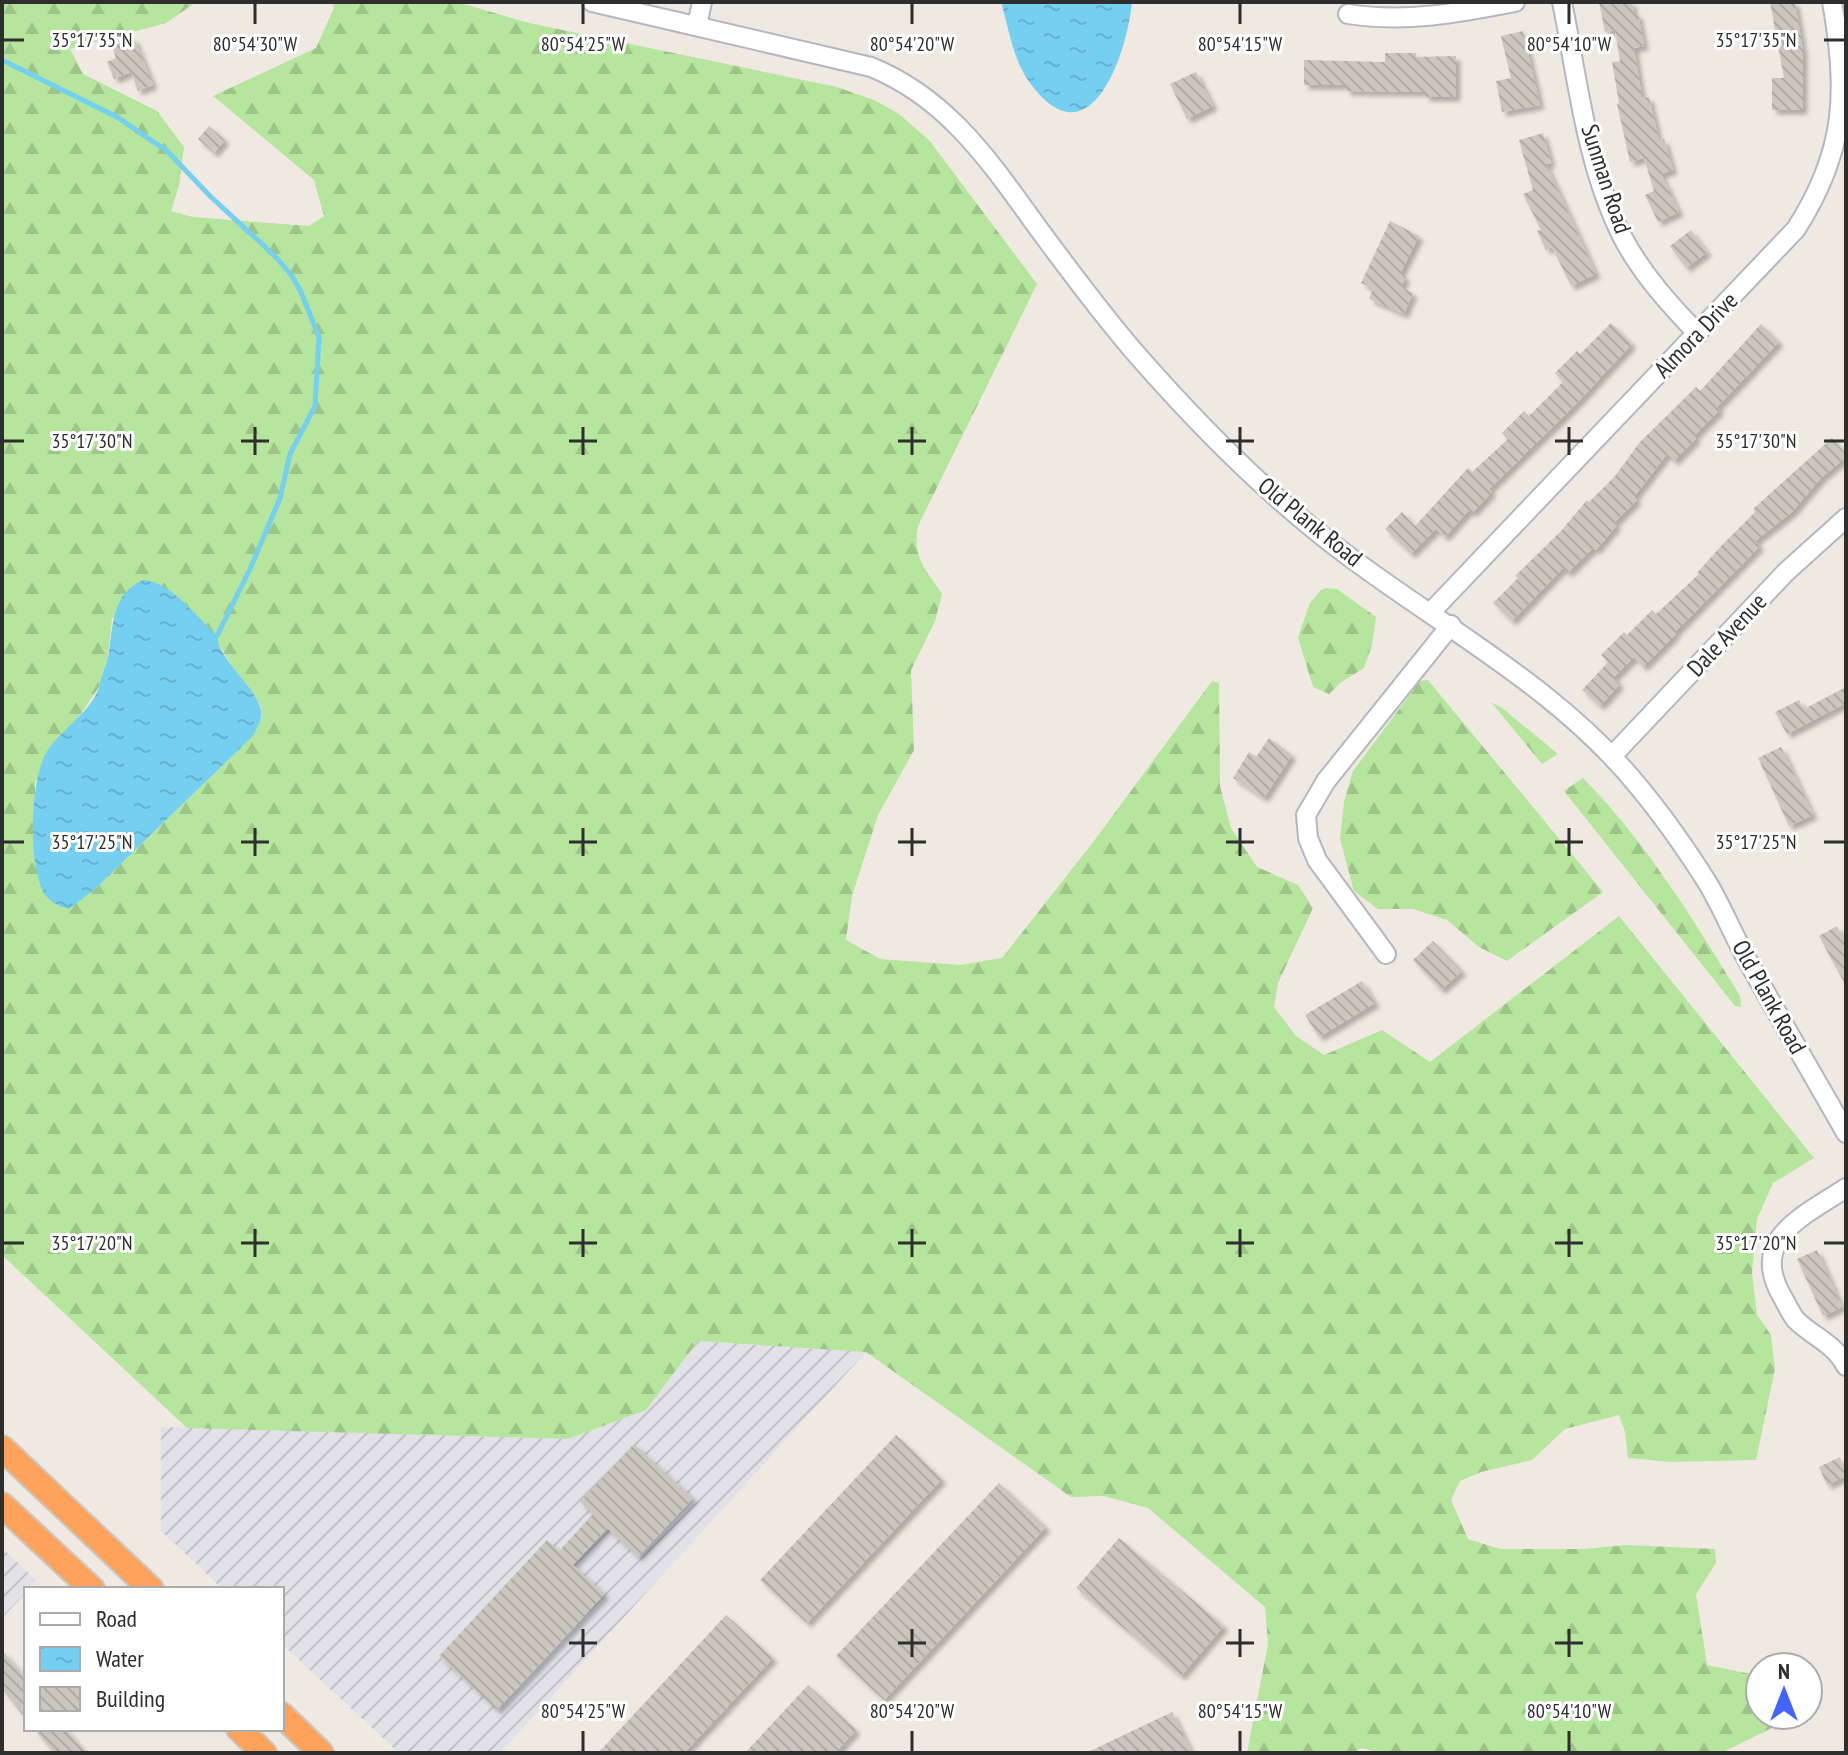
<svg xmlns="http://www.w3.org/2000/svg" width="1848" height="1755" viewBox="0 0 1848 1755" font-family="'PT Sans Narrow',sans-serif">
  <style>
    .industrial { fill: url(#industrial-furrows) }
    .forest { fill: url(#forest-firs); fill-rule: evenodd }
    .water { fill: url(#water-ripples) }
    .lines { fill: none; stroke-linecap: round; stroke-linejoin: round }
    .stream { stroke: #75cff0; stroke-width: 5 }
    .building { fill: url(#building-back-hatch); filter: url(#shadow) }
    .minor-casing { stroke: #b4b7c1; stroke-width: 22 }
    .highway-casing { stroke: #c9c9c9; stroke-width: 28 }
    .minor { stroke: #fff; stroke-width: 18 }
    .highway { stroke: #ffa35c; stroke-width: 24 }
    .ticks { fill: none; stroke: #2e2e2e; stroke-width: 3 }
    .labels { text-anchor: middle; stroke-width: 6; stroke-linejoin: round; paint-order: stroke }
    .street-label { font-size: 24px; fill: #2e2e2e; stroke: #fff }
    .ticks-label { font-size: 20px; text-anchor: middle; fill: #2e2e2e; stroke: #fff; stroke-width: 6; stroke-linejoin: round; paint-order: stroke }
  </style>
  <defs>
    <pattern id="industrial-furrows" width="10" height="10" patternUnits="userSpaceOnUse" patternTransform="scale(2)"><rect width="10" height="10" fill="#e3e1e8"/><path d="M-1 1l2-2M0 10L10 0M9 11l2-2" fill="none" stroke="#c3c1c7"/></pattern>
    <pattern id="forest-firs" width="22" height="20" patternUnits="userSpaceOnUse" patternTransform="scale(2)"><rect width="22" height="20" fill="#b6e59e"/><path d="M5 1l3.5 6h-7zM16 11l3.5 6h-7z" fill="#9dc588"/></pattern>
    <pattern id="water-ripples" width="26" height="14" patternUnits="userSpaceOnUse" patternTransform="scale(2)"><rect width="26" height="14" fill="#75cff0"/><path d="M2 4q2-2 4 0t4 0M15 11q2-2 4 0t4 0" fill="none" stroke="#66b2ce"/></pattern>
    <pattern id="building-back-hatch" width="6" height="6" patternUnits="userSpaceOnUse" patternTransform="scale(2)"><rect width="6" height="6" fill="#cbc7bf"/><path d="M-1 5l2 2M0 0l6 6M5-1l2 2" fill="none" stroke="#afaba4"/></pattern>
    <filter id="shadow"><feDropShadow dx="4.5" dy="4.5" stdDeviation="2" flood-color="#0004"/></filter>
  </defs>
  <rect width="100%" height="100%" fill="#efe9e1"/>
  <g class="industrial">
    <polygon points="698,1341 866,1352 500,1753 399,1753 282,1644 282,1589 223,1589 161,1531 161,1427 568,1439 646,1410"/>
    <polygon points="2,1548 37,1581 29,1589 26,1589 26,1593 2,1618"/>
  </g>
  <g class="forest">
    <path d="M2 2H196L166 23 70 49 83 74 157 111 184 147 179 186 171 211 193 217 309 226 324 216 314 180 213 96 316 48 334 8 332 2H457L529 23 837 87 876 101 899 114 929 140 1037 284 918 526C912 558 925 568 942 594L935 621 911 670 914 750 878 815 852 896 846 940 880 959 960 965 1002 958 1094 841 1212 681 1219 683 1220 786 1231 828 1257 867 1298 885 1313 908 1278 983 1274 1007 1296 1036 1324 1055 1382 1030 1430 1062 1619 916 1814 1158 1773 1183 1757 1219 1752 1273 1757 1315 1771 1335 1775 1369 1756 1460 1670 1462 1628 1458 1625 1432 1619 1415 1565 1429 1532 1460 1481 1472 1460 1481 1451 1500 1468 1539 1500 1549H1585L1625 1545 1715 1549 1716 1563 1696 1594 1707 1665 1760 1676V1715L1796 1716 1721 1753H1380L1362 1748 1352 1753H1247L1268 1644 1265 1607 1148 1508 1104 1496 1071 1497 866 1352 698 1341 646 1410 568 1439 187 1428 2 1255ZM112 618 216 640 240 679 260 704 262 717 254 735 95 889 38 877 35 858V782L99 687 108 656Z"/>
    <polygon points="1326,588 1337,589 1376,617 1372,645 1364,668 1340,683 1329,694 1313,687 1298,637 1310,603 1321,590"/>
    <polygon points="1428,680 1603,892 1507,961 1479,947 1447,920 1413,909 1378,909 1354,891 1340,839 1344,802 1353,771 1420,681"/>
    <polygon points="1491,702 1502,708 1558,754 1542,764"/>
    <path d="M1583 778C1646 842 1693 919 1740 996L1741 1007 1735 1006 1564 791Z"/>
  </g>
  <g class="water">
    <path d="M1001 2H1132C1127 54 1090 165 1030 83 1013 60 1009 29 1001 2Z"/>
    <path d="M143 580C169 580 198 618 217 636 219 663 266 694 261 718 260 723 256 730 254 735L95 889 69 909C59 906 50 903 44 893 28 865 30 784 45 755 57 732 92 712 99 687 101 676 107 664 109 652 113 623 113 593 143 580Z"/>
  </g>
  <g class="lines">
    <polyline class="stream" points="2,60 117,117 167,151 211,197 275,256 292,276 301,292 319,337 315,406 290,454 280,498 251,567 217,636 213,639"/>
  </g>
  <g class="building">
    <polygon points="1599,2 1632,2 1634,14 1638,14 1644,46 1634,48 1642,98 1649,97 1659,141 1664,139 1673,170 1661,174 1679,212 1658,222 1645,195 1654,191 1644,158 1630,162 1617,104 1619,103 1612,62 1620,61 1615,30 1605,32"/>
    <polygon points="1770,2 1795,2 1803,51 1803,110 1772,110 1772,78 1784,78"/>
    <polygon points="1523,31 1540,105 1502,112 1496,81 1511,78 1501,36"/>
    <polygon points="134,38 153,85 138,91 131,72 114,79 107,62 116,58 112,46"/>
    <polygon points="1385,53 1416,53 1416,57 1456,56 1456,97 1425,97 1425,92 1346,91 1346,85 1304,85 1304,60 1385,62"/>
    <polygon points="1196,72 1213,106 1187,119 1170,84"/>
    <polygon points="209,126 225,140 214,153 198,139"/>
    <polygon points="1543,133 1551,163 1546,164 1596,274 1571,286 1552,247 1546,250 1537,231 1541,230 1523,194 1533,190 1519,140"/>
    <polygon points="1390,221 1419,236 1400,274 1406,277 1401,287 1413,293 1404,314 1369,299 1373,288 1361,283"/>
    <polygon points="1691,230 1707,252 1686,268 1670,246"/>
    <polygon points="1611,323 1632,344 1574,406 1489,489 1492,492 1472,513 1469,510 1445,537 1436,529 1411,554 1385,529 1402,512 1415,526 1468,468 1472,472 1508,439 1502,433 1524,411 1529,416 1563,382 1555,373 1577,351 1580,354"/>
    <polygon points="1761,324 1779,342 1717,407 1720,410 1694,436 1696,439 1674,461 1667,454 1634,497 1637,500 1614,523 1617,525 1596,550 1593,548 1568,573 1563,568 1512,621 1493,603 1518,578 1515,576 1561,531 1587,500 1589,502 1615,476 1640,442 1696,387 1700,391"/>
    <polygon points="1832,438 1846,454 1846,457 1821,478 1792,512 1755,541 1760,546 1674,633 1676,634 1643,667 1634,657 1613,678 1620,684 1600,706 1582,690 1608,662 1601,655 1624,632 1627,635 1652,610 1656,614 1699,574 1697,573 1721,546 1755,512 1753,509"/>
    <polygon points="1846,687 1846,703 1787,734 1775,712 1799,700 1804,709"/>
    <polygon points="1269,738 1292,755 1264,798 1233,778 1249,752 1256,757"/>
    <polygon points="1781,747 1813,815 1789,826 1758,758"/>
    <polygon points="1837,926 1846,944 1846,986 1819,936"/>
    <polygon points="1433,941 1462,971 1441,990 1413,960"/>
    <polygon points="1362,981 1375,1003 1319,1037 1305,1015"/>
    <polygon points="1817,1250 1842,1307 1823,1316 1797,1259"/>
    <polygon points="896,1435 942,1479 807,1623 760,1580"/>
    <polygon points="634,1444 693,1498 638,1557 607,1528 573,1565 605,1594 497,1710 439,1656 547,1540 559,1551 593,1514 580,1502"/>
    <polygon points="1840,1457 1846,1476 1827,1485 1819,1467"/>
    <polygon points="999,1483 1046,1527 884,1700 836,1656"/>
    <polygon points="1119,1538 1224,1626 1181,1676 1076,1588"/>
    <polygon points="726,1615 773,1658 684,1753 598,1753"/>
    <polygon points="2,1650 26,1679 26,1719 2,1689"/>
    <polygon points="808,1685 856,1730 835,1753 745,1753"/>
    <polygon points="1172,1712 1192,1753 1086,1753"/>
    <polygon points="34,1729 66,1729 86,1753 54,1753"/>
  </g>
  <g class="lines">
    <g class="minor-casing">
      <g id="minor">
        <path d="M592 2 871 67C948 98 991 163 1038 228 1070 271 1102 315 1138 356 1202 429 1272 500 1351 558 1449 631 1560 690 1638 786 1663 816 1686 849 1707 882 1721 905 1731 930 1744 954 1777 1014 1812 1073 1846 1133"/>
        <path d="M1562 2C1578 80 1586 166 1623 238 1642 274 1670 305 1698 334"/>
        <path d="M1348 14C1405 23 1459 13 1515 2"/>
        <polyline points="697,26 702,2"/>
        <path d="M1431 612 1796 229C1846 151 1848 91 1832 2"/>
        <polyline points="1612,756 1786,572 1846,518"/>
        <polyline points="1386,954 1317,860 1308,838 1306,815 1326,781 1451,625"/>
        <path d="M1846 1188C1802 1217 1748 1239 1783 1298 1787 1305 1791 1314 1796 1320 1812 1336 1835 1344 1846 1366"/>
      </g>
    </g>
    <g class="highway-casing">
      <g id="highway">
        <polyline points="2,1448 151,1589"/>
        <polyline points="2,1505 92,1589"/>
        <polyline points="282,1715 321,1753"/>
        <polyline points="239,1729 264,1753"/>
      </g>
    </g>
    <use href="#minor" class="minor"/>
    <use href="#highway" class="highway"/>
  </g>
  <path class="ticks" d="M255 4V24M583 4V24M912 4V24M1240 4V24M1569 4V24M4 40H24M1824 40H1844M255 427V455M583 427V455M912 427V455M1240 427V455M1569 427V455M4 441H24M241 441H269M569 441H597M898 441H926M1226 441H1254M1555 441H1583M1824 441H1844M255 828V856M583 828V856M912 828V856M1240 828V856M1569 828V856M4 842H24M241 842H269M569 842H597M898 842H926M1226 842H1254M1555 842H1583M1824 842H1844M255 1229V1257M583 1229V1257M912 1229V1257M1240 1229V1257M1569 1229V1257M4 1243H24M241 1243H269M569 1243H597M898 1243H926M1226 1243H1254M1555 1243H1583M1824 1243H1844M583 1629V1657M912 1629V1657M1240 1629V1657M1569 1629V1657M569 1643H597M898 1643H926M1226 1643H1254M1555 1643H1583M583 1731V1751M912 1731V1751M1240 1731V1751M1569 1731V1751"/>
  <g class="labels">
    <g class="street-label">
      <text transform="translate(1606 179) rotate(72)" y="8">Sunman Road</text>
      <text transform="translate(1696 335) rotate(-46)" y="8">Almora Drive</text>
      <text transform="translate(1310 522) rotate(39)" y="8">Old Plank Road</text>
      <text transform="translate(1727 635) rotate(-47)" y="8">Dale Avenue</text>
      <text transform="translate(1769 997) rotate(61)" y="8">Old Plank Road</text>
    </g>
  </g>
  <g class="ticks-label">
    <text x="92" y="47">35°17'35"N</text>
    <text x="1756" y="47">35°17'35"N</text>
    <text x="255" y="51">80°54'30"W</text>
    <text x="583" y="51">80°54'25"W</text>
    <text x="912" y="51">80°54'20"W</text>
    <text x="1240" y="51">80°54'15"W</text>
    <text x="1569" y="51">80°54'10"W</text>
    <text x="92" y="448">35°17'30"N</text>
    <text x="1756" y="448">35°17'30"N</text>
    <text x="92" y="849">35°17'25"N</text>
    <text x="1756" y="849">35°17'25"N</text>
    <text x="92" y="1250">35°17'20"N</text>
    <text x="1756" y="1250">35°17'20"N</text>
    <text x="583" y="1718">80°54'25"W</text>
    <text x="912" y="1718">80°54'20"W</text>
    <text x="1240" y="1718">80°54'15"W</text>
    <text x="1569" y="1718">80°54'10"W</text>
  </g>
  <rect width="1848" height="1755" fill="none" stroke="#2e2e2e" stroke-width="8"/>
  <rect x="24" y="1587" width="260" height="144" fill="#ffffff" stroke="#ababab" stroke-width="2"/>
  <rect x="40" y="1613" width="40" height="12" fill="#ffffff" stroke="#ababab" stroke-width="2"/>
  <text x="96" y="1627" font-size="24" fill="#2e2e2e">Road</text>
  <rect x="40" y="1647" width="40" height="24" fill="url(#water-ripples)" stroke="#ababab" stroke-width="2"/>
  <text x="96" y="1667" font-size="24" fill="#2e2e2e">Water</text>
  <rect x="40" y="1687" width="40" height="24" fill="url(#building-back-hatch)" stroke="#ababab" stroke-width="2"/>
  <text x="96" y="1707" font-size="24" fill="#2e2e2e">Building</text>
  <g transform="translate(1784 1691)"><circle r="38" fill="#ffffff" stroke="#ababab" stroke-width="2"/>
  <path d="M0-6L14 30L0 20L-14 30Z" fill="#4264fb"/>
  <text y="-12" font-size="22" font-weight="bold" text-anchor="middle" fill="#2e2e2e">N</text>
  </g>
</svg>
